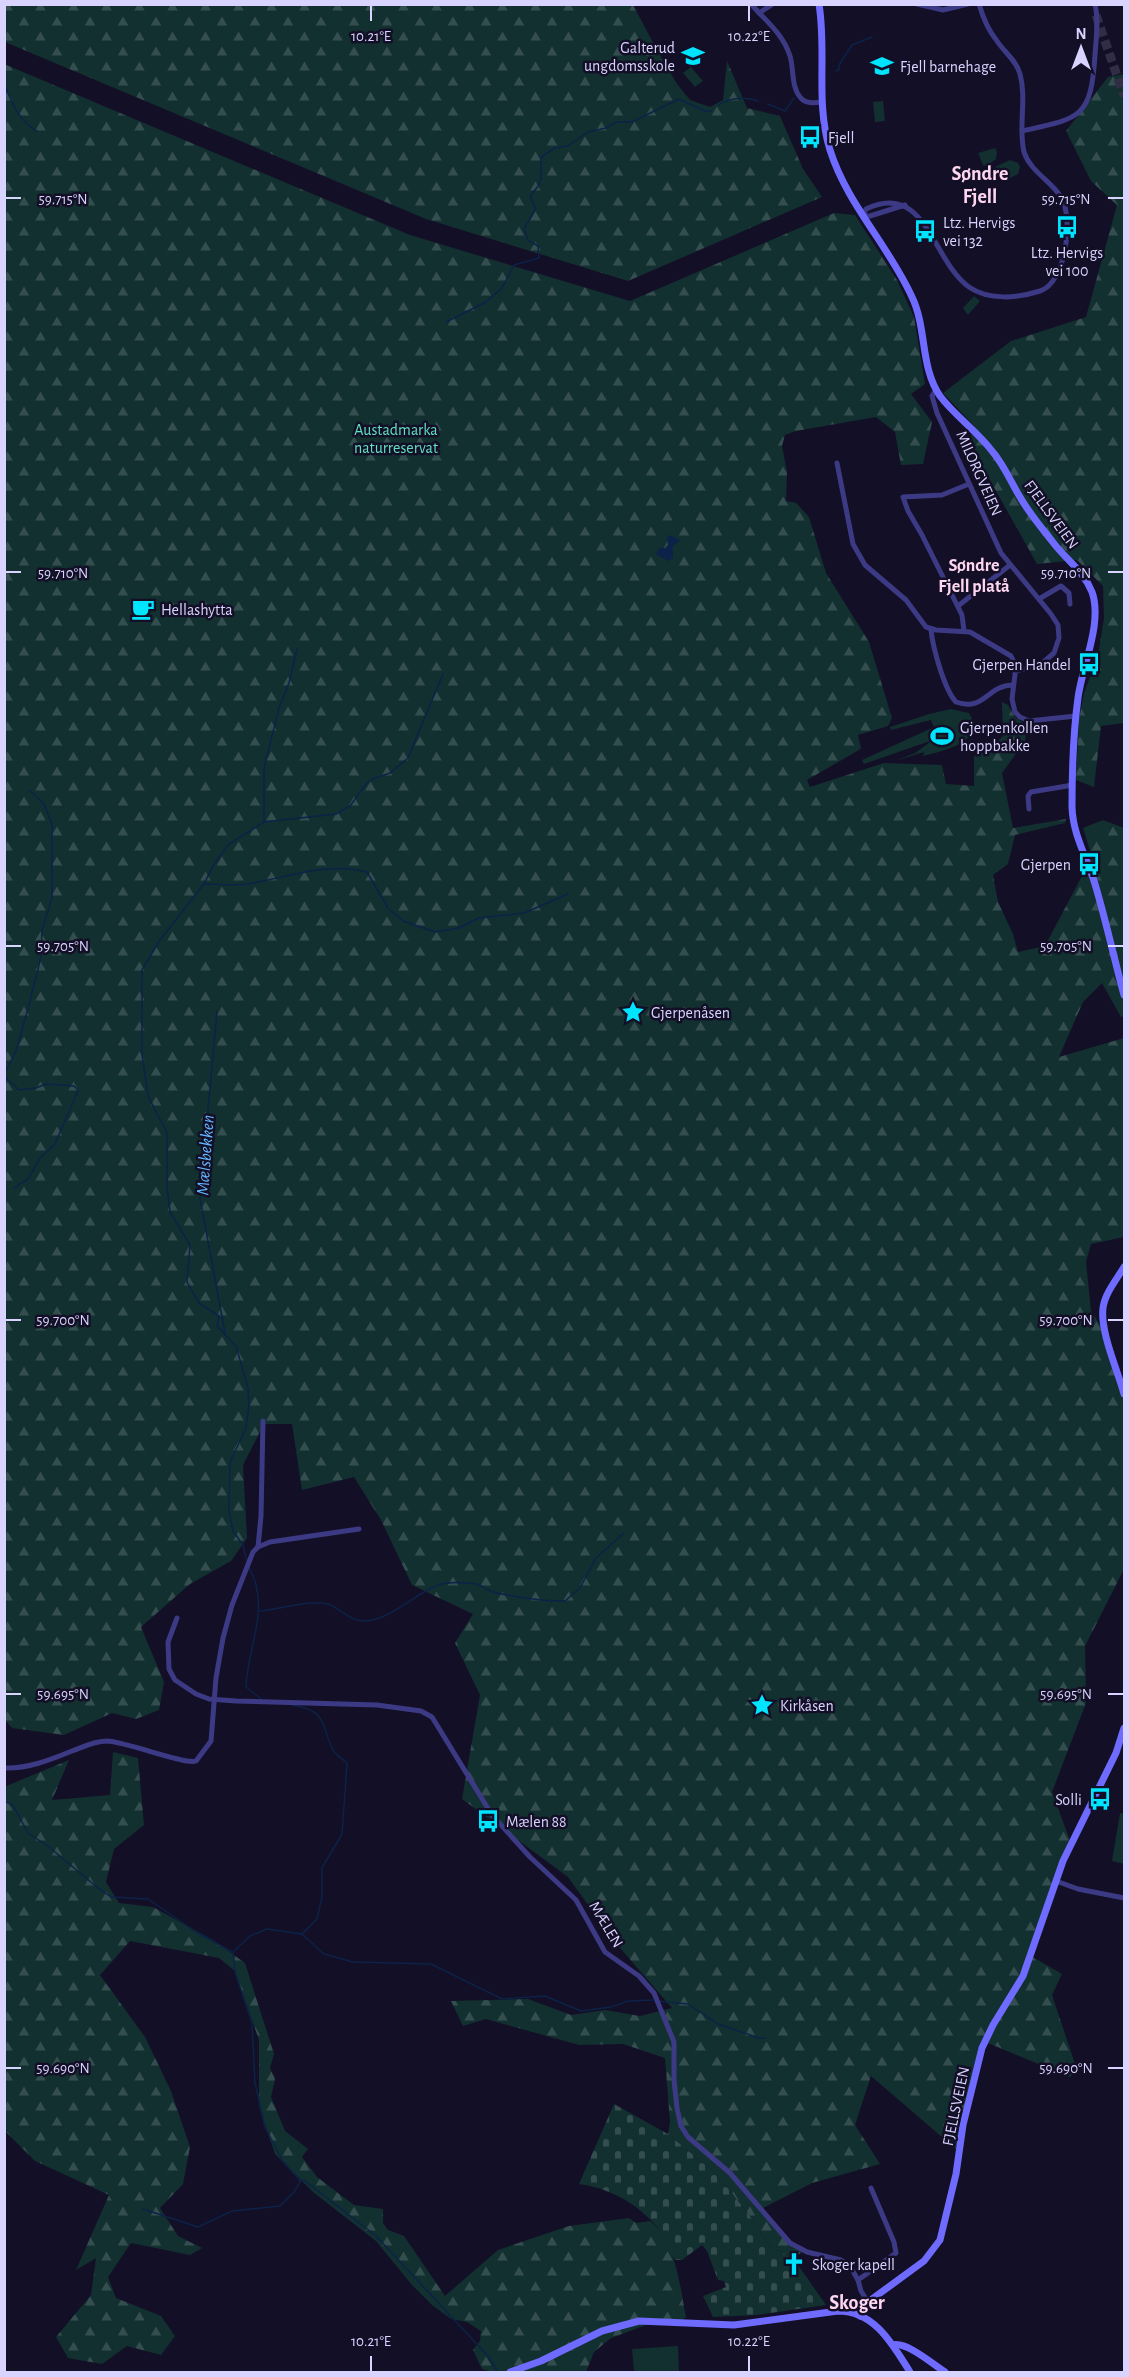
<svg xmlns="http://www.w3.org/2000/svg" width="1129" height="2377" viewBox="0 0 1129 2377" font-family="'Alegreya Sans',sans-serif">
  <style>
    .green { fill: #12302f }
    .forest { fill: url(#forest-firs) }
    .cemetery { fill: url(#cemetery-stones) }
    .water { fill: #0c2248 }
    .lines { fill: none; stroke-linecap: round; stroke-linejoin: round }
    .stream { stroke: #0c2248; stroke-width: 1.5 }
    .highway-tunnel { stroke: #312d47; stroke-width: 9; stroke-dasharray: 9 4.5; stroke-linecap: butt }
    .street { stroke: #3d3a85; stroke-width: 5 }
    .secondary { stroke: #6f6bff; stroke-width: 7 }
    .ticks { fill: none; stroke: #d9d4ff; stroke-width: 2 }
    .labels { text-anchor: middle; stroke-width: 5; stroke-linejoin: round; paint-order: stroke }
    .poi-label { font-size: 16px; fill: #d9d4ff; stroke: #130f26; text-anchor: start }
    .park-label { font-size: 16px; fill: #5fe0c0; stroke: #130f26 }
    .street-label { font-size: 16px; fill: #d9d4ff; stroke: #130f26 }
    .neighbourhood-label { font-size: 18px; font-weight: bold; fill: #ffd6f0; stroke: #130f26 }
    .water-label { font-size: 18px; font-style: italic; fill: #62b6ff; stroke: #130f26 }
    .quarter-label { font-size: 20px; font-weight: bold; fill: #ffd6f0; stroke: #130f26 }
    .ticks-label { font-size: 15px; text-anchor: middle; fill: #d9d4ff; stroke: #130f26; stroke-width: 5; stroke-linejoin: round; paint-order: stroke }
  </style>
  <defs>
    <pattern id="forest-firs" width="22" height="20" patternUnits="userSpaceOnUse" patternTransform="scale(1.5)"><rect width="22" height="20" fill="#12302f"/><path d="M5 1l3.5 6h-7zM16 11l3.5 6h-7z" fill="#344d4e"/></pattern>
    <pattern id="cemetery-stones" width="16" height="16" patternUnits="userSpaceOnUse" patternTransform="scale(1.5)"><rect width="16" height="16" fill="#12302f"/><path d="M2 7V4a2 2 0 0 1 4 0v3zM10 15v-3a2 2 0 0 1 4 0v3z" fill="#344d4e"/></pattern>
  </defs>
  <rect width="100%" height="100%" fill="#130f26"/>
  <g class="green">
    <polygon points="691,67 703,81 695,87 683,73"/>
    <polygon points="883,101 885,121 875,122 873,102"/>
    <polygon points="995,148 997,152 996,159 987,166 983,165 978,153"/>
    <polygon points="1010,160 1018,163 1020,167 1018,174 1004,181 996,179 993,172 995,167"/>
    <polygon points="974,296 980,301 968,315 963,308"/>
    <path d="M951 709 969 713C987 742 943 751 923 756L924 752 895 761 915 753 933 740 864 764 862 760 934 727 931 720 891 730 890 727 929 714Z"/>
    <polygon points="1120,1813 1124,1814 1124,1864 1112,1861"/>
    <polygon points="678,2346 679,2372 634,2372 632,2349"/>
  </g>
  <g class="forest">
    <polygon points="4,5 633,5 657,50 677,84 690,100 710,107 723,100 727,61 747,108 780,116 803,169 822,197 628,281 426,219 5,42"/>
    <polygon points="4,64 410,235 630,301 834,213 855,215 897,280 914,317 925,384 911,394 932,422 923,464 901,465 895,432 876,417 796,431 785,435 782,446 787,472 786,501 796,503 809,517 826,573 869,642 892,718 888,726 858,735 861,748 859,750 807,780 810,787 884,763 942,765 946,784 974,786 974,756 994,745 1003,736 1002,702 1008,705 1015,717 1027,725 1025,741 1002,773 1013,828 1066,819 1065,823 1015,835 1008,864 993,875 998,902 1013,934 1018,952 1045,946 1092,857 1083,828 1103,820 1124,828 1124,1016 1121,1017 1102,983 1083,1002 1059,1057 1124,1038 1124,1237 1091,1244 1086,1262 1091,1311 1106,1334 1124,1387 1124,1569 1085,1646 1086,1703 1052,1792 1072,1846 1031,1956 1062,1974 1052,1995 1077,2070 1070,2077 983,2041 957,2150 871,2076 855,2125 880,2164 812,2183 761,2209 785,2239 804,2251 793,2258 770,2247 748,2213 715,2173 668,2134 670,2122 665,2058 623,2044 579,2045 486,2019 463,2026 451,2001 528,1999 571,2015 605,2010 640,2016 672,2008 614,1941 568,1877 462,1799 480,1695 455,1643 473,1614 412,1585 381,1520 354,1477 302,1490 292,1424 264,1424 243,1465 247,1538 231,1561 190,1584 141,1627 164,1682 159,1710 136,1719 112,1713 64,1735 12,1728 5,1720"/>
    <polygon points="1124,74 1124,723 1101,726 1094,787 1076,780 1079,719 1084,693 1098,656 1104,618 1103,586 1077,560 1037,564 968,441 975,427 943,393 1011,341 1086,317 1117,205 1091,181 1066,131 1108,77"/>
    <path d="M113 1752 138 1758 144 1825 114 1849 106 1882 119 1903 153 1907 213 1940 245 1963 274 2054 270 2068 275 2079 271 2097 285 2131 308 2149 302 2157 317 2177 354 2205 383 2209V2223L388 2230 404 2236 445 2296 498 2250 569 2226 629 2218 636 2223 650 2221C676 2241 680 2287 686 2317L675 2325H646L611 2338 594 2352 586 2372H492L482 2369 473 2350 480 2341 481 2331 467 2322 451 2319 432 2305 412 2285 376 2241 313 2192 275 2154 259 2106V2040L235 1971 219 1958 130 1941 100 1975 145 2037 171 2091 190 2147 183 2184 160 2208 178 2236 202 2248 190 2255 131 2243 108 2277 116 2298 161 2316 175 2336 161 2355 127 2346 102 2364 68 2358 56 2337 91 2295 96 2258 76 2270 109 2195 35 2161 5 2131 4 1787 69 1760 52 1800 110 1795Z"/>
  </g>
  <path class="cemetery" d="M614 2104 668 2134 715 2173 748 2213 770 2247 793 2258 826 2305 757 2315 713 2317 703 2296 726 2287 724 2281 718 2280 707 2251 702 2245 682 2260H675C669 2250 664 2236 657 2227 637 2203 609 2188 579 2184Z"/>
  <polygon class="water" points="669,535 681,540 673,546 673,558 668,561 656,554 659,548 665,548 668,545 667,537"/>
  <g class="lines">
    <g class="stream">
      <polyline points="836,71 839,70 839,65 852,45 872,37"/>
      <path d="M4 83C11 101 19 122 37 131"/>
      <polyline points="768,104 785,111 794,98"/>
      <path d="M719 105C729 97 747 97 758 101"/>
      <path d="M446 322 486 302 502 288 514 265 539 258 538 246 528 240 524 229 536 208C524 191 536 195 540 182 542 175 541 164 541 157L555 148 568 146 588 132 606 128 616 122H632L679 99 705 111H711"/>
      <polyline points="264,821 264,768 279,708 289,683 297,649"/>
      <path d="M205 884C218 884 233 886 247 884 286 878 327 861 367 872L388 908 403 921 435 932 459 928 479 918 524 913 568 894"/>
      <polyline points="217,1011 200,1198 225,1333"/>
      <polyline points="4,1075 16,1051 29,1005 41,957 42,930 52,898 52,824 44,804 29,790"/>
      <polyline points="4,1076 19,1090 36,1088 46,1084 74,1086 78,1090 55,1144 40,1158 28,1179 14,1188"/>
      <polyline points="247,1562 243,1545 233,1531 229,1511 230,1462 246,1428 249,1405 248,1388 236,1346 217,1326 219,1316 199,1303 187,1282 190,1245 170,1212 167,1189 167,1133 148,1096 142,1054 142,970 160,940 204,884 214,864 229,844 264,822 336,814 350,806 366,784 373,779 390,773 408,758 443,674"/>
      <path d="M249 1567C251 1573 255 1579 256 1585 265 1618 247 1653 246 1687L261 1699"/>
      <path d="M259 1611C276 1610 313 1599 328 1604 340 1608 351 1622 365 1621 396 1619 422 1585 448 1583 456 1582 468 1583 476 1584 483 1586 489 1592 497 1593 520 1598 542 1601 565 1601L580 1588 596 1558 624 1533"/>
      <path d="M292 1705C328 1711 320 1723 333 1750 336 1755 342 1759 347 1763L342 1834 322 1868V1897L317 1919 302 1934"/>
      <polyline points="4,1801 13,1805 28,1833 49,1847 98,1888 111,1897 148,1899 196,1932 232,1952"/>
      <polyline points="658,2001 688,2004 718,2024 759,2038 766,2038"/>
      <polyline points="143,2209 198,2227 232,2211 280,2206 294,2192 300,2182"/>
      <polyline points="498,2372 487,2355 376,2236 304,2180 300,2181 282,2160 265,2127 255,2083 252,2023 235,1972 233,1952 250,1936 267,1929 302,1934 324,1954 353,1962 431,1964 502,1999 545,1996 581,2011 611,2007 628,2001 653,2000"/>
    </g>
    <polyline class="highway-tunnel" points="1096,15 1124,96"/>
    <g class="street">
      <path d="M751 4C766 21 783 34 790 56 794 69 791 86 800 97 805 104 814 103 822 102"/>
      <polyline points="917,4 943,10 968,4"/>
      <polyline points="759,13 773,4"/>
      <path d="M1022 131C1080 118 1091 119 1095 55 1096 39 1099 21 1095 4"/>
      <path d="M863 216 866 209C926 180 932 261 969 287 989 301 1018 298 1040 291 1066 283 1074 218 1061 197 1051 181 1030 171 1024 152 1018 127 1027 99 1020 74 1017 61 1004 52 997 41 988 30 983 18 979 4"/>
      <polyline points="863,216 870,216 905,205"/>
      <polyline points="936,390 932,396 937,413 1001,553 1051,614 1058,625 1059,638 1054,653 1040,665 1016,671"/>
      <polyline points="837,463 853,544 865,565 906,600 926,627 936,630 970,632 1011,656 1016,666 1012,699 1015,712 1020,717 1029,721 1076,716"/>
      <polyline points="1039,599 1061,586 1069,593 1070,604"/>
      <polyline points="958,606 1010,565"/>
      <path d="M931 630C933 648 944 689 956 702 985 712 987 685 1013 685"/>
      <polyline points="964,631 962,615 922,535 908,511 903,497 942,495 969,484"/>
      <polyline points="1029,809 1028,796 1031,792 1073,785"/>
      <polyline points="258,1547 261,1516 263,1421"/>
      <polyline points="177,1618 168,1642 169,1669 175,1680 196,1694 209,1699 236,1701 377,1705 421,1711 432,1717 492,1815 530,1857 576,1900 605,1952 639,1976 654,1993 674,2042 674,2080 677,2108 681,2126 688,2137 730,2173 790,2243 807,2252 841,2260 850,2266 858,2280 861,2291 868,2302"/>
      <path d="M4 1768C27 1769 50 1760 72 1751 83 1747 94 1741 107 1741 128 1742 185 1765 196 1761L211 1741 216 1678 223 1638 232 1605 253 1552 258 1547 270 1542 359 1529"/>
      <polyline points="1056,1881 1078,1889 1124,1898"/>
      <polyline points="858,2280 896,2253 894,2242 871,2188"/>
    </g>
    <g class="secondary">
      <path d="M819 4C827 53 815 102 830 150 847 204 889 246 912 297 927 328 920 367 940 396 955 416 977 431 992 451 1004 465 1011 482 1020 497 1029 513 1041 527 1052 541 1065 559 1084 571 1092 592 1103 623 1082 666 1078 698 1073 734 1072 771 1072 807 1073 836 1087 857 1095 884 1106 921 1114 958 1124 995"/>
      <path d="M1124 1267C1117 1279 1105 1293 1103 1308 1100 1332 1118 1371 1124 1394"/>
      <polyline points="860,2316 868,2302 924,2261 940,2240 956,2174 963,2125 982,2048 993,2025 1023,1976 1063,1861 1116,1753 1124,1728"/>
      <path d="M893 2345C906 2341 934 2365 945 2372"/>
      <path d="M510 2372 541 2361 602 2331 639 2321 734 2325 838 2311C875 2311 893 2345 910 2372"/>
    </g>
  </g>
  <path class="ticks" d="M371 6V21M749 6V21M6 198H21M1108 198H1123M6 572H21M1108 572H1123M6 946H21M1108 946H1123M6 1320H21M1108 1320H1123M6 1694H21M1108 1694H1123M6 2068H21M1108 2068H1123M371 2356V2371M749 2356V2371"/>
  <defs>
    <g id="school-bare" transform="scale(1.8)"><path d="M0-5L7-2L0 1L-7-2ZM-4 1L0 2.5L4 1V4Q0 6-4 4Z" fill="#00e5ff" stroke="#130f26" stroke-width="2.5" paint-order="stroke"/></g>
    <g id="bus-bare" transform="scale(1.8)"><path d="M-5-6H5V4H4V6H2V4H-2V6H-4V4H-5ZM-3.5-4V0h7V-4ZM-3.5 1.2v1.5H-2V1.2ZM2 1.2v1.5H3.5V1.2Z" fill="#00e5ff" stroke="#130f26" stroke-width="2.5" paint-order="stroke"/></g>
    <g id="cafe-bare" transform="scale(1.8)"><path d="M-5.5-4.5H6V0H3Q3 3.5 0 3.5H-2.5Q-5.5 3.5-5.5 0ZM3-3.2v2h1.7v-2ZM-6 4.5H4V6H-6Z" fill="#00e5ff" stroke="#130f26" stroke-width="2.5" paint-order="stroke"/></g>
    <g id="stadium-bare" transform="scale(1.8)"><path d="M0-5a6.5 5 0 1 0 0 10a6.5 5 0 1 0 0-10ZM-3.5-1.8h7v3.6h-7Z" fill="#00e5ff" stroke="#130f26" stroke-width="2.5" paint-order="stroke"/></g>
    <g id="sight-bare" transform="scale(1.8)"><path d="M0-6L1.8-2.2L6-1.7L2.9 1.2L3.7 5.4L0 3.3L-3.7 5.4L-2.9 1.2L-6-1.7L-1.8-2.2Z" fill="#00e5ff" stroke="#130f26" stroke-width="2.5" paint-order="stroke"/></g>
    <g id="church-bare" transform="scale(1.8)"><path d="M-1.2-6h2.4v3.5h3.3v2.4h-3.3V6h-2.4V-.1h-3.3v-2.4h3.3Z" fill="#00e5ff" stroke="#130f26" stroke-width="2.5" paint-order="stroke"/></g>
  </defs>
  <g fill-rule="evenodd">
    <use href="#school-bare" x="693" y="56"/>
    <use href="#school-bare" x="882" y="66"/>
    <use href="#bus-bare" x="810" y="137"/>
    <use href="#bus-bare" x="1067" y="227"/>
    <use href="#bus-bare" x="925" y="231"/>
    <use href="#cafe-bare" x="143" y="609"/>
    <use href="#bus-bare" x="1089" y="664"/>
    <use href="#stadium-bare" x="942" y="736"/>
    <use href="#bus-bare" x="1089" y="864"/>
    <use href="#sight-bare" x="633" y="1012"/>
    <use href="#sight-bare" x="762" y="1705"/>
    <use href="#bus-bare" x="1100" y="1799"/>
    <use href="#bus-bare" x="488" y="1821"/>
    <use href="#church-bare" x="794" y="2264"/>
  </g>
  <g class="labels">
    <g class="poi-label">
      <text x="675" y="53" text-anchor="end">Galterud<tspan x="675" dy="18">ungdomsskole</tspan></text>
      <text x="900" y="72">Fjell barnehage</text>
      <text x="828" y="143">Fjell</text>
      <text x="943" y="228">Ltz. Hervigs<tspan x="943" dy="18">vei 132</tspan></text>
      <text x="1067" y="258" text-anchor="middle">Ltz. Hervigs<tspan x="1067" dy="18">vei 100</tspan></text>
      <text x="161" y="615">Hellashytta</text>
      <text x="1071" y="670" text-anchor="end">Gjerpen Handel</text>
      <text x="960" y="733">Gjerpenkollen<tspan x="960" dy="18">hoppbakke</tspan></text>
      <text x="1071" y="870" text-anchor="end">Gjerpen</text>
      <text x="651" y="1018">Gjerpenåsen</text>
      <text x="780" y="1711">Kirkåsen</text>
      <text x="1082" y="1805" text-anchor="end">Solli</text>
      <text x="506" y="1827">Mælen 88</text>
      <text x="812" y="2270">Skoger kapell</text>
    </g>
    <g class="park-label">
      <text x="396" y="435">Austadmarka<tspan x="396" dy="18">naturreservat</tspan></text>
    </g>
    <g class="street-label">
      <text transform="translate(980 473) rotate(66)" y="6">MILORGVEIEN</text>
      <text transform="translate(1052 514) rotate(54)" y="6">FJELLSVEIEN</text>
      <text transform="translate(607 1924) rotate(59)" y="6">MÆLEN</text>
      <text transform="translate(955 2106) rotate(-78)" y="6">FJELLSVEIEN</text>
    </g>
    <g class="neighbourhood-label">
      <text x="974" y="571">Søndre<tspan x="974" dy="21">Fjell platå</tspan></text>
    </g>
    <g class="water-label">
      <text transform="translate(205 1155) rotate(-86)" y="6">Mælsbekken</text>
    </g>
    <g class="quarter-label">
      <text x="980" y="180">Søndre<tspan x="980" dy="23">Fjell</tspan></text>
      <text x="857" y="2309">Skoger</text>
    </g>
  </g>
  <g class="ticks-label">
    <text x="371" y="41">10.21°E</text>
    <text x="749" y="41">10.22°E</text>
    <text x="63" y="204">59.715°N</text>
    <text x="1066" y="204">59.715°N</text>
    <text x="63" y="578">59.710°N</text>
    <text x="1066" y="578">59.710°N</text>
    <text x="63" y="951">59.705°N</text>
    <text x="1066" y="951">59.705°N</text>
    <text x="63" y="1325">59.700°N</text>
    <text x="1066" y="1325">59.700°N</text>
    <text x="63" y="1699">59.695°N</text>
    <text x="1066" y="1699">59.695°N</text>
    <text x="63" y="2073">59.690°N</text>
    <text x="1066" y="2073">59.690°N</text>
    <text x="371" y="2346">10.21°E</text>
    <text x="749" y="2346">10.22°E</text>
  </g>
  <rect width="1129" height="2377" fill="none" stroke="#d9d4ff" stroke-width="12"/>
  <g transform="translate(1081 48)" stroke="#130f26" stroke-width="4.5" paint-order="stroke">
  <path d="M0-4.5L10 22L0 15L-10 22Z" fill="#d9d4ff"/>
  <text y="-9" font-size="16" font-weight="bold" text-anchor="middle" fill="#d9d4ff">N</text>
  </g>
</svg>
